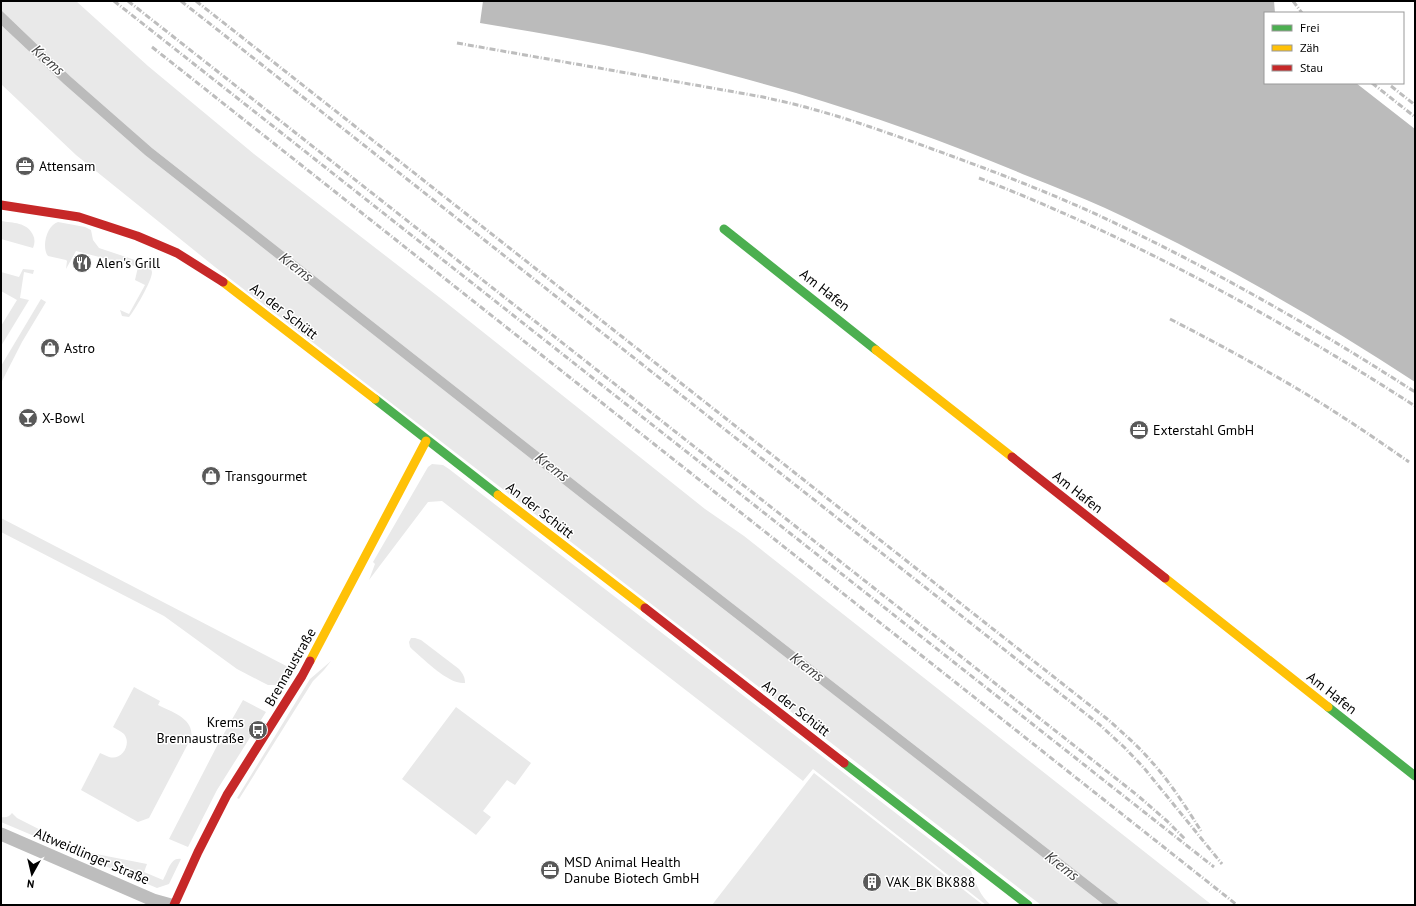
<svg xmlns="http://www.w3.org/2000/svg" width="1416" height="906" viewBox="0 0 1416 906" font-family="'PT Sans',sans-serif">
  <style>
    .green { fill: #e9e9e9 }
    .water { fill: #bbb }
    .lines { fill: none; stroke-linecap: round; stroke-linejoin: round }
    .street { stroke: #bdbdbd; stroke-width: 13 }
    .fast { stroke: #4caf50; stroke-width: 9 }
    .slow { stroke: #ffc107; stroke-width: 9 }
    .jam { stroke: #c62828; stroke-width: 9 }
    .rail { stroke: #bdbdbd; stroke-width: 3; stroke-dasharray: 6 2 1 2; stroke-linecap: butt }
    .labels { text-anchor: middle; stroke-width: 3; stroke-linejoin: round; paint-order: stroke }
    .poi-label { font-size: 14px; fill: #000; stroke: #fff; text-anchor: start }
    .street-label { font-size: 14px; fill: #000; stroke: #fff }
    .water-label { font-size: 15px; font-style: italic; fill: #3f3f3f; stroke: #fff }
  </style>
  <rect width="100%" height="100%" fill="#fff"/>
  <g class="green">
    <polygon points="1,1 76,1 148,66 254,154 444,301 705,509 744,536 1212,905 1120,905 597,498 152,148 71,77 1,10"/>
    <polygon points="1,25 64,84 145,155 591,506 1104,905 1041,905 215,267 76,155 1,84"/>
    <path d="M1 221C13 223 27 222 33 235 35 239 35 243 33 248L1 239Z"/>
    <path d="M58 222 85 227 91 230 93 240 99 248 144 263C148 265 151 267 152 272 152 281 135 310 129 317L122 316 120 310 129 314 145 285 135 280 138 267 76 251 66 269 67 261 66 260 48 256C41 247 47 225 58 222Z"/>
    <polygon points="23,269 34,270 33,274 24,272 20,298 29,300 1,346 1,326 17,300 1,291 1,272 19,277"/>
    <polygon points="41,299 46,302 22,342 1,383 1,366"/>
    <path d="M432 464 443 465 449 469 971 871C976 884 980 896 991 905H986L813 769 803 781 442 501 428 502 369 580 375 564 373 562 428 467Z"/>
    <polygon points="1,518 294,670 286,682 281,685 268,685 262,682 237,669 164,616 1,532"/>
    <path d="M411 638H415L421 640 459 669C463 674 465 677 465 683 449 685 425 660 413 650L410 647 409 642Z"/>
    <polygon points="331,661 324,670 313,681 239,799 237,798 310,679"/>
    <path d="M134 687 160 701 158 705C172 712 195 719 191 738L149 818 138 822 81 790 100 753C103 754 106 756 109 757 122 761 132 744 124 734 121 731 116 729 113 727Z"/>
    <polygon points="243,700 266,712 217,790 188,847 169,839 218,744"/>
    <polygon points="456,707 531,763 515,785 507,780 483,811 491,817 476,835 402,779"/>
    <polygon points="814,773 983,905 712,905"/>
    <path d="M12 813 17 818 76 848 91 853 147 864 144 872 163 880C168 872 170 857 181 859L169 884 157 888 1 822V817C6 818 9 817 12 813Z"/>
  </g>
  <g class="water">
    <path d="M483 1H1274L1275 13H1265V83H1356L1415 129V382C1316 317 1213 258 1105 208 1081 197 1055 187 1030 177 954 145 876 117 796 93 733 75 669 58 604 45 563 37 521 30 480 23Z"/>
    <polygon points="1,10 71,77 152,148 597,498 1120,905 1104,905 591,506 145,155 64,84 1,25"/>
  </g>
  <g class="lines">
    <polyline class="street" points="1,834 153,900 171,905"/>
    <g class="fast">
      <polyline points="724,229 876,350"/>
      <polyline points="375,399 498,495"/>
      <polyline points="1328,707 1415,776"/>
      <polyline points="844,763 1028,905"/>
    </g>
    <g class="slow">
      <polyline points="223,282 375,399"/>
      <polyline points="876,350 1012,457"/>
      <polyline points="498,495 645,608"/>
      <polyline points="1165,578 1328,707"/>
      <polyline points="310,661 426,441"/>
    </g>
    <g class="jam">
      <polyline points="1,205 79,217 137,236 177,253 223,282"/>
      <polyline points="1012,457 1165,578"/>
      <polyline points="645,608 844,763"/>
      <polyline points="174,905 198,852 227,795 302,676 310,661"/>
    </g>
    <g class="rail">
      <polyline points="114,1 1214,867"/>
      <polyline points="128,1 1137,795 1167,821 1185,839"/>
      <polyline points="181,1 1100,725 1125,748 1144,768 1222,864"/>
      <path d="M196 1 1106 718C1122 732 1137 745 1151 761 1170 782 1186 807 1201 831"/>
      <polyline points="1293,1 1302,13"/>
      <path d="M457 43 763 97C779 101 796 104 812 109 857 121 902 138 946 154 998 173 1050 193 1100 216 1209 267 1314 327 1415 392"/>
      <polyline points="152,47 1237,905"/>
      <polyline points="1372,83 1415,117"/>
      <polyline points="1391,86 1415,105"/>
      <path d="M979 178C1133 238 1277 317 1415 406"/>
      <path d="M1170 319C1213 341 1255 364 1296 388 1335 411 1372 436 1409 462"/>
    </g>
  </g>
  <defs>
    <g id="office-disc" transform="scale(1)"><circle r="9.5" fill="#595959" stroke="#fff"/><path d="M-6-3h4V-5.5h4V-3h4V5H-6ZM-1-4.5V-3h2v-1.5ZM-6 0V1H6V0Z" fill="#fff"/></g>
    <g id="restaurant-disc" transform="scale(1)"><circle r="9.5" fill="#595959" stroke="#fff"/><path d="M-5-6h1v4h1v-4h1v4h1v-4h1v5L-1.5 .5V6h-2V.5L-5-1ZM5-6V6H3V1.5H1.5Q1.5-4 5-6Z" fill="#fff"/></g>
    <g id="shop-disc" transform="scale(1)"><circle r="9.5" fill="#595959" stroke="#fff"/><path d="M-5-2.5h2.3a2.7 3.5 0 0 1 5.4 0H5L5.5 6h-11ZM-1.5-2.5h3a1.5 2.3 0 0 0-3 0Z" fill="#fff"/></g>
    <g id="bar-disc" transform="scale(1)"><circle r="9.5" fill="#595959" stroke="#fff"/><path d="M-6-5H6L.8 .8V4.5H3.5V6h-7V4.5H-.8V.8Z" fill="#fff"/></g>
    <g id="bus-disc" transform="scale(1)"><circle r="9.5" fill="#595959" stroke="#fff"/><path d="M-5-6H5V4H4V6H2V4H-2V6H-4V4H-5ZM-3.5-4V0h7V-4ZM-3.5 1.2v1.5H-2V1.2ZM2 1.2v1.5H3.5V1.2Z" fill="#fff"/></g>
    <g id="building-disc" transform="scale(1)"><circle r="9.5" fill="#595959" stroke="#fff"/><path d="M-4-6H4V6H1V3H-1V6H-4ZM-2.5-4.3h1.7v1.8h-1.7ZM.8-4.3h1.7v1.8H.8ZM-2.5-1h1.7V.8h-1.7ZM.8-1h1.7V.8H.8Z" fill="#fff"/></g>
  </defs>
  <g fill-rule="evenodd">
    <use href="#office-disc" x="25" y="166"/>
    <use href="#restaurant-disc" x="82" y="263"/>
    <use href="#shop-disc" x="50" y="348"/>
    <use href="#bar-disc" x="28" y="418"/>
    <use href="#office-disc" x="1139" y="430"/>
    <use href="#shop-disc" x="211" y="476"/>
    <use href="#bus-disc" x="258" y="730"/>
    <use href="#office-disc" x="550" y="870"/>
    <use href="#building-disc" x="872" y="882"/>
  </g>
  <g class="labels">
    <g class="poi-label">
      <text x="39" y="171">Attensam</text>
      <text x="96" y="268">Alen's Grill</text>
      <text x="64" y="353">Astro</text>
      <text x="42" y="423">X-Bowl</text>
      <text x="1153" y="435">Exterstahl GmbH</text>
      <text x="225" y="481">Transgourmet</text>
      <text x="244" y="727" text-anchor="end">Krems<tspan x="244" dy="16">Brennaustraße</tspan></text>
      <text x="564" y="867">MSD Animal Health<tspan x="564" dy="16">Danube Biotech GmbH</tspan></text>
      <text x="886" y="887">VAK_BK BK888</text>
    </g>
    <g class="street-label">
      <text transform="translate(825 290) rotate(38)" y="5">Am Hafen</text>
      <text transform="translate(284 311) rotate(38)" y="5">An der Schütt</text>
      <text transform="translate(1078 492) rotate(38)" y="5">Am Hafen</text>
      <text transform="translate(540 510) rotate(38)" y="5">An der Schütt</text>
      <text transform="translate(290 667) rotate(-60)" y="5">Brennaustraße</text>
      <text transform="translate(1332 693) rotate(38)" y="5">Am Hafen</text>
      <text transform="translate(796 708) rotate(38)" y="5">An der Schütt</text>
      <text transform="translate(92 856) rotate(23)" y="5">Altweidlinger Straße</text>
    </g>
    <g class="water-label">
      <text transform="translate(48 60) rotate(42)" y="5">Krems</text>
      <text transform="translate(296 267) rotate(38)" y="5">Krems</text>
      <text transform="translate(552 467) rotate(38)" y="5">Krems</text>
      <text transform="translate(807 667) rotate(38)" y="5">Krems</text>
      <text transform="translate(1062 866) rotate(38)" y="5">Krems</text>
    </g>
  </g>
  <rect width="1416" height="906" fill="none" stroke="#000000" stroke-width="4"/>
  <rect x="1264" y="12" width="140" height="72" fill="#ffffff" stroke="#999999"/>
  <rect x="1272" y="25" width="20" height="6" fill="#4caf50" stroke="#999999"/>
  <text x="1300" y="32" font-size="12" fill="#000000">Frei</text>
  <rect x="1272" y="45" width="20" height="6" fill="#ffc107" stroke="#999999"/>
  <text x="1300" y="52" font-size="12" fill="#000000">Zäh</text>
  <rect x="1272" y="65" width="20" height="6" fill="#c62828" stroke="#999999"/>
  <text x="1300" y="72" font-size="12" fill="#000000">Stau</text>
  <g transform="translate(32 874) rotate(188)" stroke="#ffffff" stroke-width="3" paint-order="stroke">
  <path d="M0-3L7 15L0 10L-7 15Z" fill="#000000"/>
  <text y="-6" font-size="11" font-weight="bold" text-anchor="middle" fill="#000000">N</text>
  </g>
</svg>
